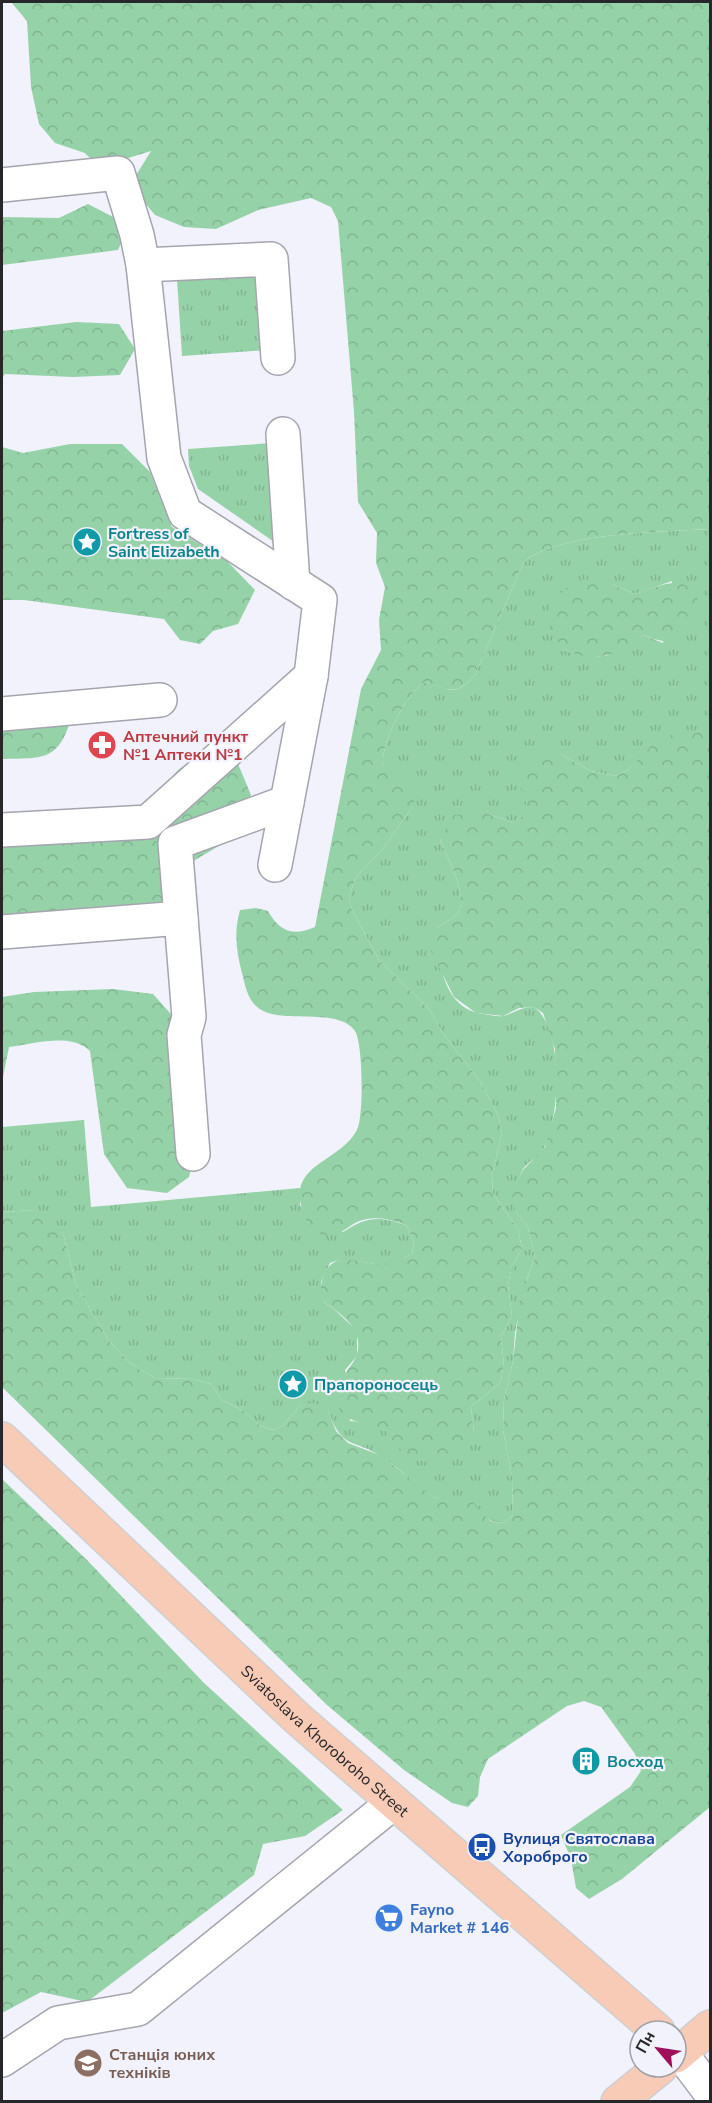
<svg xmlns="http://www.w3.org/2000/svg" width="712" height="2103" viewBox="0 0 712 2103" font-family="'Nunito Sans',sans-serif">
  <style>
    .grass { fill: url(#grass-tufts); fill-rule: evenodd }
    .forest { fill: url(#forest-crowns) }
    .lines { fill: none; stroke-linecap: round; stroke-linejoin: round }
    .minor-casing { stroke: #a4a5ae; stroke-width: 36 }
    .major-casing { stroke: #cfcfd0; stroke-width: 36 }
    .minor { stroke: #fff; stroke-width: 33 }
    .major { stroke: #f8cbb6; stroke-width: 33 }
    .labels { text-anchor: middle; stroke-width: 4.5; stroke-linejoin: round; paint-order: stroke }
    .culture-label { font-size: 16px; font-weight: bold; fill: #0d838f; stroke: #f1f2fb; text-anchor: start }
    .health-label { font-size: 16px; font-weight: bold; fill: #be3a42; stroke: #f1f2fb; text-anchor: start }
    .street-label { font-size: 16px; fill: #27272b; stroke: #f1f2fb }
    .transit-label { font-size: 16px; font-weight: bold; fill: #164399; stroke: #f1f2fb; text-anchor: start }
    .shop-label { font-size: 16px; font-weight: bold; fill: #366cbe; stroke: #f1f2fb; text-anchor: start }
    .education-label { font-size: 16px; font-weight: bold; fill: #785e54; stroke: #f1f2fb; text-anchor: start }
  </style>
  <defs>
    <pattern id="grass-tufts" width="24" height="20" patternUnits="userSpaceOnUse" patternTransform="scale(1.5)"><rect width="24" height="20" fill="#96d2a8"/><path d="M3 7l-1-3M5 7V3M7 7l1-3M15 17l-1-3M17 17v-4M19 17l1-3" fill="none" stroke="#81b491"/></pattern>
    <pattern id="forest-crowns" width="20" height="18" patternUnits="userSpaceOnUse" patternTransform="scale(1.5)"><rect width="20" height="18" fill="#96d2a8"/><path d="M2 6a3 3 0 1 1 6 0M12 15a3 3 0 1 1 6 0" fill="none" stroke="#81b491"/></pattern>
  </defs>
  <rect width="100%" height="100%" fill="#f1f2fb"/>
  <g class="grass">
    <polygon points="262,273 267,350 182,356 177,279"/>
    <polygon points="273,443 280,546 198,489 189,466 188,449"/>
    <path d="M710 529V732L642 756 628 770 615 776 591 771 562 755 527 798 526 815 513 822 488 814 440 839C446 856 472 901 456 915 451 920 442 924 436 928 439 961 442 1009 484 1014 490 1015 498 1017 503 1016 515 1013 520 1007 534 1007 564 1028 560 1115 545 1146 541 1155 529 1161 523 1169 517 1179 517 1198 515 1210L528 1228 535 1257 527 1279 515 1332 513 1361 504 1399 503 1430 512 1477 513 1515 505 1523C471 1523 483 1491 434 1498 416 1486 401 1469 382 1457 352 1437 344 1452 328 1411L301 1404 284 1425 273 1430 260 1426 244 1411 222 1400 211 1384 193 1379 155 1378 131 1364 109 1341 76 1285 63 1233 34 1210 2 1212V1127L84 1120 91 1207 300 1188V1206L343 1232C367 1216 379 1216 406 1225L414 1241 412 1254C406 1256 400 1261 394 1263 372 1269 351 1254 330 1263L321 1282 324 1302 335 1310 357 1331V1356L345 1370 350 1421 370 1423 386 1431 474 1432 471 1407 500 1383 504 1366 501 1336 512 1316 508 1285 512 1266 522 1249 518 1229 493 1194 492 1175 502 1133 498 1115 480 1081 442 1032 429 1009 379 960 352 910 349 897 356 877 381 851 411 809 393 772 383 764C381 743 407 690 426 682 451 691 456 696 475 675L523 563C555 532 665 532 710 529ZM672 581 663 643 643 635C614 659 599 661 564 650L611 584 635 594Z"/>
  </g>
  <g class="forest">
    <path d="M11 2H710V529C665 532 555 532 523 563L475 675C456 696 450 691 426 682 407 690 381 743 383 764L412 783 417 795 411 809 381 851 356 877 349 897 352 910 379 960 429 1009 442 1032 480 1081 498 1115 502 1133 492 1175 493 1194 518 1229 522 1249 512 1266 508 1285 512 1316 501 1336 504 1366 500 1383 471 1407 474 1432 459 1453C450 1456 440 1461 431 1462 415 1463 391 1445 386 1431 358 1417 335 1428 336 1387 341 1377 355 1363 357 1354 364 1330 342 1314 324 1302 320 1293 320 1285 324 1275 334 1249 359 1264 381 1264 393 1264 401 1259 412 1254L414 1241 406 1225C390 1219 374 1215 357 1222 347 1227 337 1238 324 1235 316 1233 308 1224 305 1217 282 1164 339 1164 357 1130 364 1117 363 1043 355 1031 337 1005 277 1027 256 1006 247 998 245 984 242 973 236 951 234 931 240 910L256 908 268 911C279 931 293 937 315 927L361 689 381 650 379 620 385 587 376 563 377 533 358 502 354 412 338 221 331 207 311 198 258 210 216 229 184 227 155 215 130 185 151 151 99 167 85 153 55 143 39 124 31 87 27 21Z"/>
    <polygon points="88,204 121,221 125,235 118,250 2,265 2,217 59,218"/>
    <polygon points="76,322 119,324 135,349 120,375 73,377 5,374 2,378 2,331"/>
    <polygon points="70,444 122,444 150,472 172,527 227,561 255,590 238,624 213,631 200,644 180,640 164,619 24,600 2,600 2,447 23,453"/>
    <path d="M584 579 611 584 635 594C665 584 692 569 702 612 686 642 675 648 643 635L622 653 588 658 564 650 550 630 549 606 565 589Z"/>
    <path d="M2 702 71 718C59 762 41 758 2 759Z"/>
    <path d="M685 730 710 732V1807L622 1879 589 1899 576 1888 571 1859 561 1835 630 1787 641 1771 635 1754 601 1707 584 1701 567 1706 488 1759 480 1777 478 1796 468 1807 452 1803 404 1770 327 1705 2 1387V1212L34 1210 52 1218 63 1233 76 1285 109 1341 131 1364 155 1378 193 1379 211 1384 222 1400 244 1411 260 1426 273 1430 284 1425 301 1404 315 1403 328 1411 336 1431 348 1443 382 1456 434 1498C445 1496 456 1495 467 1499 484 1506 480 1524 505 1523L513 1515 512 1477 503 1430 504 1399 513 1361 520 1299 535 1257 528 1228 515 1210 511 1193 523 1170 545 1147 556 1108 555 1049 543 1013 534 1007 519 1008 503 1016 476 1013 454 997 431 951 436 928C442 924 451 920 456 915 472 901 446 856 440 839L454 815 488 814 513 822 525 815 527 798 517 783 524 763 541 752 562 755 591 771 615 776 628 770 657 740Z"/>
    <path d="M236 759 251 795 222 844 185 866 186 901 2 940V838L155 807C181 757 181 762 236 759Z"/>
    <path d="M113 989 153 994 178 1022 199 1133 189 1177 167 1193 127 1188 104 1154 90 1051C71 1032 34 1044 9 1047L2 1082V997L34 992Z"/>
    <polygon points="2,1479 88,1561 204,1683 343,1810 305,1836 263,1844 254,1875 87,2002 41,1992 2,2013"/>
  </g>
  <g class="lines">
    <g class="minor-casing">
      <g id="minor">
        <polyline points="2,185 118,173 137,235 143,265 164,458 185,513 320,600 311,676 148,822 2,830"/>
        <polyline points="143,265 271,259 278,358"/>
        <polyline points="283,434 293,583"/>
        <polyline points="2,714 160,700"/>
        <polyline points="275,865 311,676"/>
        <polyline points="2,932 181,918"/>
        <polyline points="193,1154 184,1035 189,1017 175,843 287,802"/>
        <polyline points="680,2052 710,2092"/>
        <polyline points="2,2060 58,2023 138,2009 393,1803"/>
      </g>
    </g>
    <g class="major-casing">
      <g id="major">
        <path id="s1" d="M2 1439 298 1719 658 2031"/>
        <polyline points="676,2056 710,2027"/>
        <polyline points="618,2102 661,2067"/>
      </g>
    </g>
    <use href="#minor" class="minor"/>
    <use href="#major" class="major"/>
  </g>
  <defs>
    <g id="sight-disc" transform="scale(1.5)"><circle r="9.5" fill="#0f9aa8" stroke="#f1f2fb"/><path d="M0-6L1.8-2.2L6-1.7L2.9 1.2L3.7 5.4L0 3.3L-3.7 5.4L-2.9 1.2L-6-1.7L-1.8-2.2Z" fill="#fff"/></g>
    <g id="pharmacy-disc" transform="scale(1.5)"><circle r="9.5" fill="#e0444e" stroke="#f1f2fb"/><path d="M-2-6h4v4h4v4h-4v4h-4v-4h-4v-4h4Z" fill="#fff"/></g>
    <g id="building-disc" transform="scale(1.5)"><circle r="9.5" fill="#0f9aa8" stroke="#f1f2fb"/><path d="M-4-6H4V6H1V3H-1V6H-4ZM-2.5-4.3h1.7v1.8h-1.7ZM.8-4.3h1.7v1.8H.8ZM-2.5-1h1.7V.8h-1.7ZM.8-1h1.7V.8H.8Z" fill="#fff"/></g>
    <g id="bus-disc" transform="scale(1.5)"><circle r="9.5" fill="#1a4fb4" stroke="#f1f2fb"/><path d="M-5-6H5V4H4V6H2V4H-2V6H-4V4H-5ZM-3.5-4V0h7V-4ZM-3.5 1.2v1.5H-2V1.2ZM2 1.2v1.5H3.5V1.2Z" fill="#fff"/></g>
    <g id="supermarket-disc" transform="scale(1.5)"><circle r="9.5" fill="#3f7fe0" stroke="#f1f2fb"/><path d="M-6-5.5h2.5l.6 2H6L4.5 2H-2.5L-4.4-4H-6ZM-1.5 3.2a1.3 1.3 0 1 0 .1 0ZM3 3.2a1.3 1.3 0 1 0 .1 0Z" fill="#fff"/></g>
    <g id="school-disc" transform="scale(1.5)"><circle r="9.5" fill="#8d6e63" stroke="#f1f2fb"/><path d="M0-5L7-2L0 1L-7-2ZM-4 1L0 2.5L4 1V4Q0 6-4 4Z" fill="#fff"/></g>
  </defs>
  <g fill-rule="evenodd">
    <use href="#sight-disc" x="87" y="542"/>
    <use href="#pharmacy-disc" x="102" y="745"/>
    <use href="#sight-disc" x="293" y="1384"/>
    <use href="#building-disc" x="586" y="1761"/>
    <use href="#bus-disc" x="482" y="1847"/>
    <use href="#supermarket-disc" x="389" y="1918"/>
    <use href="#school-disc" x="88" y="2063"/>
  </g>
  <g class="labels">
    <g class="culture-label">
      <text x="108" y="539">Fortress of<tspan x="108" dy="18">Saint Elizabeth</tspan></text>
      <text x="314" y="1390">Прапороносець</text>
      <text x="607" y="1767">Восход</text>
    </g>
    <g class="health-label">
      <text x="123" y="742">Аптечний пункт<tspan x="123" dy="18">№1 Аптеки №1</tspan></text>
    </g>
    <g class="street-label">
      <text dy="6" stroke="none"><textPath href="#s1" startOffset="442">Sviatoslava Khorobroho Street</textPath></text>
    </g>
    <g class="transit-label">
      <text x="503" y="1844">Вулиця Святослава<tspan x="503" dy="18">Хороброго</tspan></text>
    </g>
    <g class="shop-label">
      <text x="410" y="1915">Fayno<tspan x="410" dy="18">Market # 146</tspan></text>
    </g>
    <g class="education-label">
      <text x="109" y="2060">Станція юних<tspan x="109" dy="18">техніків</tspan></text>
    </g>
  </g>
  <rect width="712" height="2103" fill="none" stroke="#27272b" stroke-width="6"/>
  <g transform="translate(658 2049) rotate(299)"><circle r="28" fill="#f1f2fb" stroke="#a0a1a8" stroke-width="1.5"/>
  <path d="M0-4.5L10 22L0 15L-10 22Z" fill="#9f105a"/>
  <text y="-9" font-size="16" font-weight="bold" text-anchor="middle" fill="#27272b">Пн</text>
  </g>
</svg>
